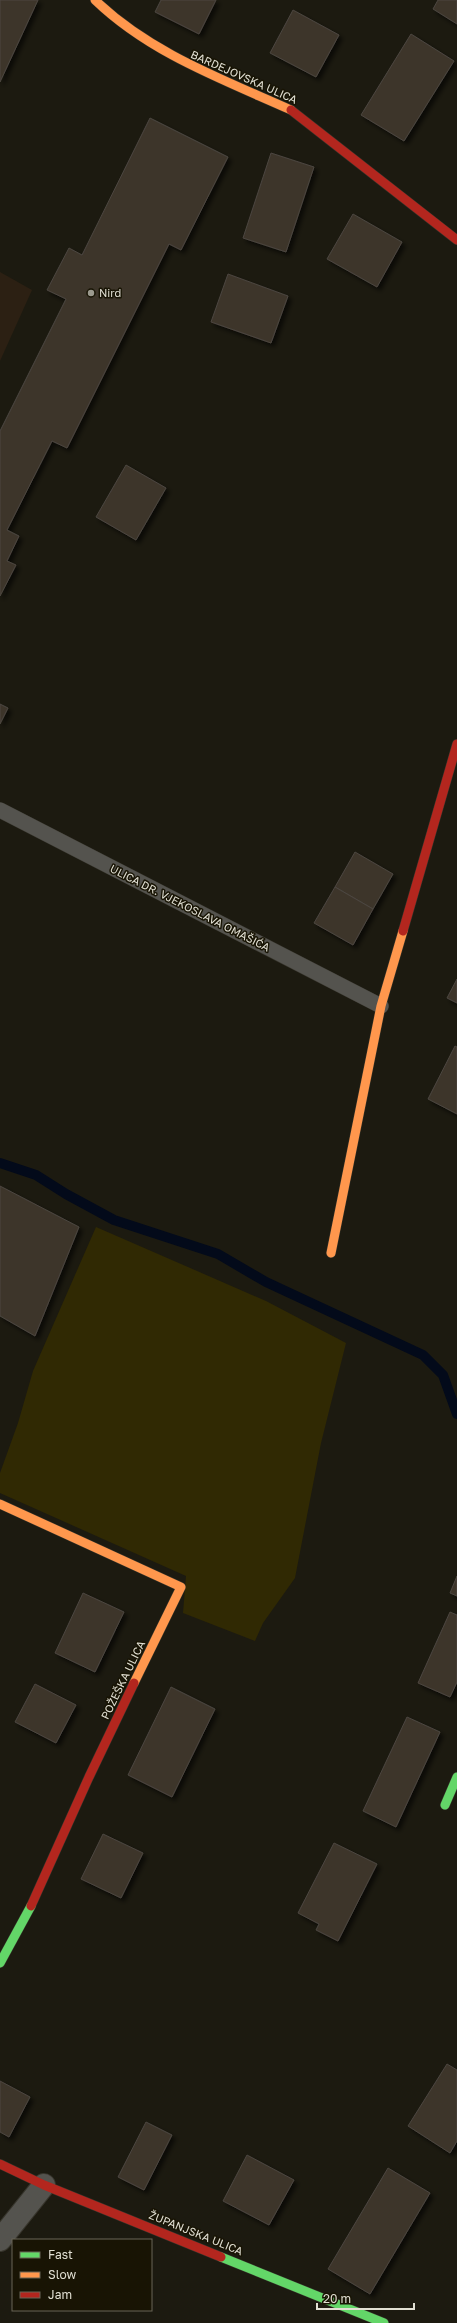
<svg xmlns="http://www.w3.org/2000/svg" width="457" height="2323" viewBox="0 0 457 2323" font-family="'Golos Text',sans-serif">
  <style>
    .commercial { fill: #2c2013 }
    .green { fill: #302903 }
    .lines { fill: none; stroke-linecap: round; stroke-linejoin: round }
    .stream { stroke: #030a1a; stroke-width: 10 }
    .building { fill: #3e362c; stroke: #4c4640; filter: url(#shadow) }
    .lane-casing { stroke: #37352c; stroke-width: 16 }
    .street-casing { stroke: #37352c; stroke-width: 24 }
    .fast-casing { stroke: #37352c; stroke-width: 10 }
    .slow-casing { stroke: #37352c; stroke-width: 10 }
    .jam-casing { stroke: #37352c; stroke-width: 10 }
    .lane { stroke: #54534e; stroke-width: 15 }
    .street { stroke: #54534e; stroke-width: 22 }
    .fast { stroke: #63d668; stroke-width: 9 }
    .slow { stroke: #ff974d; stroke-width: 9 }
    .jam { stroke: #b3261e; stroke-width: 9 }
    .poi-dot { fill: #9c9a8f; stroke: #181404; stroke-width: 1.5 }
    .labels { text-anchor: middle; stroke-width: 3; stroke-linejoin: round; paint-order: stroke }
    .street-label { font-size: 11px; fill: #e1dfd3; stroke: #181404 }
    .poi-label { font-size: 11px; fill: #e1dfd3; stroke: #181404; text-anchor: start }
  </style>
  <defs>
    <filter id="shadow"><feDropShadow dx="3.5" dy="3.5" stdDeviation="2" flood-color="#0009"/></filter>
  </defs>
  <rect width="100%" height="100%" fill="#1c1a10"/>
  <polygon class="commercial" points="0,272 32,290 0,361"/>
  <polygon class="green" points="96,1227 266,1301 346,1343 321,1443 295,1578 263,1623 255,1641 183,1613 186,1576 0,1493 0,1473 18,1423 33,1371"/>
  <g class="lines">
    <polyline class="stream" points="0,1163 36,1175 66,1194 114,1220 218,1254 266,1282 423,1355 443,1375 457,1414"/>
  </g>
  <g class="building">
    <polygon points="0,0 38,0 0,82"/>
    <polygon points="161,0 216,0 199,34 155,12"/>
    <polygon points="438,0 457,0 457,24 433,9"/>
    <polygon points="293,10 339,35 316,77 270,53"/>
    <polygon points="411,34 454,61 404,141 361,115"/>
    <polygon points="150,118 228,157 181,250 169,244 67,448 52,441 7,530 19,536 7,561 16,565 0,596 0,431 66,299 47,290 69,248 82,255"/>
    <polygon points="271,153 314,167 286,252 243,238"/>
    <polygon points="353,214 402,242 377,287 327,259"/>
    <polygon points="228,274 288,296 271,343 211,322"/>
    <polygon points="126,465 166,488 136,540 96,517"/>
    <polygon points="0,704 8,708 0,724"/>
    <polygon points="355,852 393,874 373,909 335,887"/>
    <polygon points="335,887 373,909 353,945 314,923"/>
    <polygon points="457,979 457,1003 447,998"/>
    <polygon points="455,1046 457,1047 457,1114 428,1099"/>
    <polygon points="0,1186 79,1227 35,1336 0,1316"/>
    <polygon points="457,1576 457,1596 450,1593"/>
    <polygon points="83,1593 124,1612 95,1672 55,1653"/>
    <polygon points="450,1612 457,1615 457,1682 450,1697 418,1683"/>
    <polygon points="35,1684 76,1705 56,1743 15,1722"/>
    <polygon points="171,1687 215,1709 172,1797 128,1775"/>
    <polygon points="407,1717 440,1732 396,1827 363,1811"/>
    <polygon points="103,1834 143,1853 121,1898 81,1879"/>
    <polygon points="334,1843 377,1864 338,1941 316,1930 319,1924 298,1913"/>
    <polygon points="447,2064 457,2070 457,2141 450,2153 408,2126"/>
    <polygon points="0,2081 30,2097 9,2137 0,2132"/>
    <polygon points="146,2122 172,2135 144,2190 118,2177"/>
    <polygon points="247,2155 294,2180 269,2225 223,2201"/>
    <polygon points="388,2168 430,2193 370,2294 328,2269"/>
  </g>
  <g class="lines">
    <g class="lane-casing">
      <polyline id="lane" points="0,810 381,1006"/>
    </g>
    <g class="street-casing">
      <polyline id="street" points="0,2240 44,2185"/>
    </g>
    <g class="fast-casing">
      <g id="fast">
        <polyline points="445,1805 457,1777"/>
        <polyline points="0,1963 31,1906"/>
        <polyline points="221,2257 384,2323"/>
      </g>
    </g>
    <g class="slow-casing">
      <g id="slow">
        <path d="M95 0C150 53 222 79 291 110"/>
        <polyline points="331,1253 381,1006 403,931"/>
        <polyline points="0,1504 181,1587 134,1683"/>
      </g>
    </g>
    <g class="jam-casing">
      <g id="jam">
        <polyline points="291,110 457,240"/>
        <polyline points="403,931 457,744"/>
        <polyline points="31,1906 89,1777 134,1683"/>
        <polyline points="0,2164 44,2185 221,2257"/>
      </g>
    </g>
    <use href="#lane" class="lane"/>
    <use href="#street" class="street"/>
    <use href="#fast" class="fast"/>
    <use href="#slow" class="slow"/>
    <use href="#jam" class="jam"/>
  </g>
  <circle class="poi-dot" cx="91" cy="293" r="4"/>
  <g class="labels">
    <g class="street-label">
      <text transform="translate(244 77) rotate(24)" y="4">BARDEJOVSKA ULICA</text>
      <text transform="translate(190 908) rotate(27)" y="4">ULICA DR. VJEKOSLAVA OMAŠIĆA</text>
      <text transform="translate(123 1680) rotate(-64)" y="4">POŽEŠKA ULICA</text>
      <text transform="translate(196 2233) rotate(22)" y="4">ŽUPANJSKA ULICA</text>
    </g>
    <g class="poi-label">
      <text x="99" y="297">Nird</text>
    </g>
  </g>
  <rect x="12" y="2239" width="140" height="72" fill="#181404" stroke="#686557"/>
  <rect x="20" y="2252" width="20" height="6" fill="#63d668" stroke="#686557"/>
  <text x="48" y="2259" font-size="12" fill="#e1dfd3">Fast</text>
  <rect x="20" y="2272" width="20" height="6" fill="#ff974d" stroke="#686557"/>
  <text x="48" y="2279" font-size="12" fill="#e1dfd3">Slow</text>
  <rect x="20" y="2292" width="20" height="6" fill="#b3261e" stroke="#686557"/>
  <text x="48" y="2299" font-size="12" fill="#e1dfd3">Jam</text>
  <path d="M317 2303v6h97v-6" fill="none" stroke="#e1dfd3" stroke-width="2"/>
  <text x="323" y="2303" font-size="12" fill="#e1dfd3" stroke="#181404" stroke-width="3" paint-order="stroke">20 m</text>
</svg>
